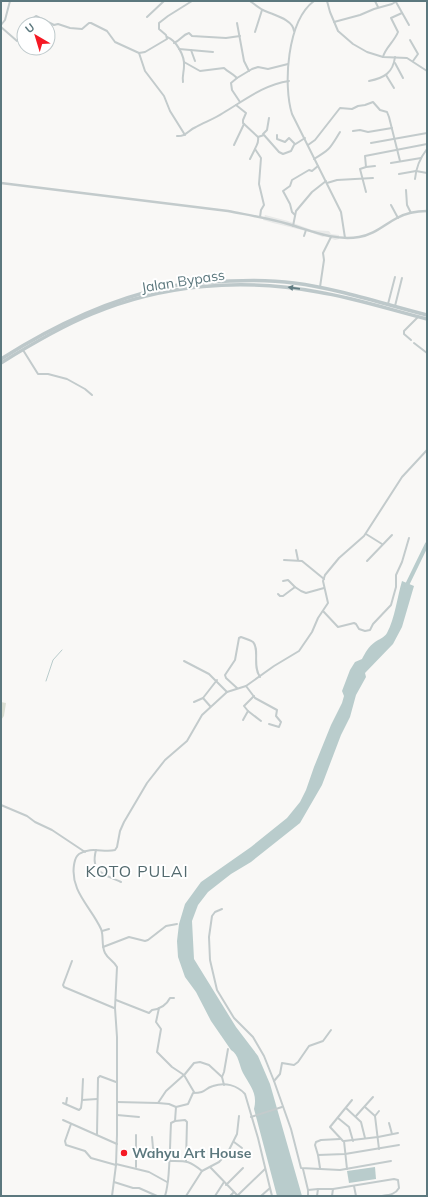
<svg xmlns="http://www.w3.org/2000/svg" width="428" height="1197" viewBox="0 0 428 1197" font-family="Mulish,sans-serif">
  <style>
    .built { fill: #e9eae9 }
    .green { fill: #dde1d6 }
    .water { fill: #b9cccc }
    .lines { fill: none; stroke-linecap: round; stroke-linejoin: round }
    .stream { stroke: #b9cccc; stroke-width: 1 }
    .river { stroke: #b9cccc; stroke-width: 4 }
    .minor { stroke: #c3cbcc; stroke-width: 2 }
    .tertiary { stroke: #c3cbcc; stroke-width: 2.5 }
    .trunk { stroke: #bdc8ca; stroke-width: 3.5 }
    .oneway { fill: #617c82 }
    .poi-dot { fill: #f51924; stroke: #fff; stroke-width: 1.5 }
    .labels { text-anchor: middle; stroke-width: 4; stroke-linejoin: round; paint-order: stroke }
    .street-label { font-size: 14px; fill: #5c787e; stroke: #fff }
    .poi-label { font-size: 14px; font-weight: bold; fill: #5c787e; stroke: #fff; text-anchor: start }
    .quarter-label { font-size: 16px; letter-spacing: 1px; fill: #536a6e; stroke: #fff }
  </style>
  <rect width="100%" height="100%" fill="#f9f8f6"/>
  <polygon class="built" points="265,215 288,221 312,230 329,231 331,234 339,235 339,239 335,240 325,236 323,237 310,232 273,223 263,220"/>
  <polygon class="green" points="1,702 6,703 4,716 1,720"/>
  <g class="water">
    <path d="M402 581 414 586 402 627 393 644 365 673 366 677 356 695 350 717 341 735 322 785 300 823 251 862 231 874 208 892 198 905 192 921 194 959 236 1027 258 1056 270 1084 302 1196H277L254 1109C258 1093 250 1086 243 1073 239 1065 239 1055 231 1050L211 1021 196 992 185 977 178 957 177 941 179 924 185 904 201 882 251 847 287 818 300 802 306 790 314 767 331 725 342 703 344 696 342 691 350 670 355 662 362 659C365 653 369 646 375 642 379 639 384 638 387 633 395 618 397 598 402 581Z"/>
    <polygon points="375,1167 376,1179 349,1183 347,1171"/>
  </g>
  <g class="lines">
    <polyline class="stream" points="46,681 53,660 62,650"/>
    <polyline class="river" points="406,587 427,544"/>
    <g class="minor">
      <path d="M250 1C254 4 259 8 263 10 273 15 293 19 294 31"/>
      <path d="M314 1C287 21 283 85 292 114L341 212 345 238"/>
      <polyline points="327,1 330,12 338,31 353,44 367,52 383,57 407,58 427,71"/>
      <polyline points="375,1 378,7"/>
      <polyline points="396,2 409,25"/>
      <polyline points="147,17 164,1"/>
      <polyline points="334,22 360,15 374,9 392,4 397,1"/>
      <polyline points="237,23 244,61 249,71"/>
      <polyline points="29,24 32,19 36,16 54,25 58,24 70,28 82,29 89,23 91,23 107,31 115,42 139,53 145,52 167,39 166,35 159,29 159,23 168,16 192,1"/>
      <polyline points="1,25 5,20 10,1"/>
      <polyline points="1,27 17,41 24,37"/>
      <polyline points="255,32 262,10"/>
      <path d="M167 37C176 40 185 56 184 66 184 72 182 76 183 82"/>
      <polyline points="410,40 418,54 413,61"/>
      <path d="M174 43C181 40 182 35 189 33L192 36 226 38 240 36"/>
      <polyline points="179,49 213,52"/>
      <polyline points="191,50 195,61"/>
      <polyline points="139,53 145,71 164,96 170,111 185,135"/>
      <path d="M383 57C385 48 394 42 398 32L391 18 402 13"/>
      <path d="M184 62 200 71 224 68C228 72 232 73 237 78"/>
      <polyline points="395,63 403,78"/>
      <polyline points="386,75 394,88"/>
      <path d="M369 81C384 78 393 73 395 57"/>
      <polyline points="240,102 232,90 231,83 237,78 252,69 258,67 268,69 288,64"/>
      <path d="M236 105 246 113 243 120V123L258 137C259 143 257 144 255 149L261 158 259 184 264 205 261 210 260 217"/>
      <polyline points="353,131 360,130 368,132 392,128"/>
      <polyline points="263,134 267,130 269,118"/>
      <polyline points="277,135 277,139 285,142 289,138 295,144"/>
      <path d="M177 136C186 137 188 130 196 127 205 122 214 119 223 113 245 100 263 85 289 81"/>
      <polyline points="258,137 264,135 279,152 283,154 291,151 294,145 305,138"/>
      <polyline points="371,143 427,133"/>
      <polyline points="234,145 244,124"/>
      <polyline points="308,145 315,140 340,108 352,109 358,106 365,105 373,102 380,110 387,112 389,117 400,161"/>
      <polyline points="250,159 255,149"/>
      <path d="M314 159C331 149 330 148 340 132"/>
      <polyline points="391,163 421,158"/>
      <polyline points="366,167 375,166"/>
      <polyline points="399,174 416,171 427,173"/>
      <path d="M415 179C416 168 420 158 427 149"/>
      <polyline points="327,183 337,180 373,178"/>
      <polyline points="406,190 407,205 411,213"/>
      <polyline points="366,192 360,169 366,167 365,156 427,144"/>
      <polyline points="391,205 398,218"/>
      <polyline points="295,215 292,212 290,204 283,191 290,186 292,180 309,170 312,171 318,166"/>
      <polyline points="293,226 296,211 312,192 326,181"/>
      <polyline points="304,236 306,230"/>
      <polyline points="320,287 324,260 323,253 331,237"/>
      <polyline points="388,304 395,277"/>
      <polyline points="395,306 402,278"/>
      <polyline points="411,340 404,334 404,331 418,317"/>
      <polyline points="414,343 427,353"/>
      <polyline points="23,350 38,374 48,374 67,379 85,389 92,395"/>
      <polyline points="366,534 382,544"/>
      <polyline points="296,550 298,560"/>
      <polyline points="284,560 302,561 324,579"/>
      <polyline points="367,561 392,535"/>
      <polyline points="283,581 288,580 295,587"/>
      <polyline points="278,594 280,596 283,596 295,587 301,591 306,593 324,588"/>
      <polyline points="323,611 338,627 354,623 356,624 359,629 365,631 370,630 373,624 391,605 396,587 396,575 402,562 409,538"/>
      <polyline points="184,661 209,674 227,692"/>
      <polyline points="246,686 255,698 277,710 276,716 281,722 279,727 269,724"/>
      <path d="M237 688 226 678 225 675 235 660 239 638 241 637C244 638 250 640 253 642 260 649 252 666 260 677"/>
      <polyline points="254,696 244,706 248,711 261,721"/>
      <polyline points="194,702 203,698"/>
      <polyline points="210,706 203,698 217,680"/>
      <polyline points="243,720 248,711"/>
      <polyline points="1,805 27,816 35,822 52,830 85,852"/>
      <path d="M96 850C95 854 94 859 95 863 96 874 113 878 121 882"/>
      <polyline points="222,909 215,912 212,916 209,937 210,960 217,990 234,1018 253,1037 264,1056 274,1081 291,1129 301,1168 340,1170 391,1161"/>
      <polyline points="102,931 109,929"/>
      <polyline points="103,947 129,937 145,941 148,940 166,926 177,924"/>
      <polyline points="72,961 63,985 64,987 114,1008"/>
      <path d="M116 1000 149 1013 152 1010C160 1009 166 1006 170 998H174"/>
      <polyline points="159,1008 156,1022 161,1029 157,1052 172,1067 184,1075 194,1092"/>
      <polyline points="222,1077 224,1072 228,1049"/>
      <polyline points="83,1079 82,1100 97,1099"/>
      <polyline points="274,1081 280,1074 282,1063 294,1065 298,1062 309,1046 323,1041 331,1030"/>
      <polyline points="117,1102 158,1103 166,1091 185,1074 194,1063 200,1062 209,1065 222,1077 224,1085"/>
      <polyline points="63,1103 79,1110 81,1108 82,1100"/>
      <path d="M158 1103 169 1104 176 1107 188 1104 193 1093C207 1093 203 1089 213 1086 225 1082 237 1085 245 1094L258 1138 270 1188 261 1196"/>
      <polyline points="66,1104 67,1098"/>
      <polyline points="176,1107 175,1121 185,1120 187,1122 186,1161"/>
      <polyline points="365,1107 375,1116 379,1149"/>
      <polyline points="346,1108 361,1122 365,1138"/>
      <polyline points="117,1115 139,1117"/>
      <polyline points="356,1116 373,1097"/>
      <polyline points="375,1116 379,1111"/>
      <polyline points="251,1117 282,1107"/>
      <polyline points="338,1118 349,1127 353,1141"/>
      <polyline points="63,1120 117,1144"/>
      <polyline points="389,1123 392,1134"/>
      <polyline points="71,1124 65,1141 66,1145 85,1151 91,1158 116,1165"/>
      <polyline points="97,1134 98,1078 100,1076 116,1082"/>
      <polyline points="152,1137 153,1148 160,1153 170,1153"/>
      <polyline points="343,1141 330,1127 352,1100"/>
      <polyline points="234,1142 242,1148"/>
      <polyline points="318,1155 345,1154 399,1145"/>
      <path d="M170 1161C186 1161 189 1160 202 1171"/>
      <polyline points="116,1164 149,1172 167,1182"/>
      <polyline points="136,1167 136,1135"/>
      <polyline points="210,1167 238,1196"/>
      <polyline points="320,1168 318,1155 315,1145 316,1142 321,1140 340,1139"/>
      <polyline points="303,1169 308,1190 308,1196"/>
      <polyline points="347,1169 344,1141 378,1137 398,1133"/>
      <polyline points="114,1182 133,1188 139,1188 157,1196"/>
      <polyline points="226,1185 243,1168"/>
      <polyline points="354,1186 356,1196"/>
      <polyline points="270,1188 272,1196"/>
      <path d="M308 1190 318 1189H333L394 1179 398 1180 399 1188C395 1195 389 1195 381 1196"/>
      <path d="M112 1196 116 1165 117 1135V1037L115 1008 117 967C114 961 108 959 105 953 101 945 104 936 101 929 91 907 70 891 74 865 75 860 75 857 79 854 91 846 104 853 115 850L117 847 120 831 124 822 147 783 165 760 187 741 202 715 227 692 246 686 274 666 299 651 312 632 318 618 328 603 323 581 325 575 339 558 364 536 402 477 427 450"/>
      <path d="M165 1196C167 1190 167 1186 168 1181 170 1162 170 1143 171 1123L175 1121"/>
      <polyline points="186,1196 202,1171 219,1162 228,1152 237,1134 239,1116"/>
      <polyline points="215,1196 224,1182"/>
      <polyline points="230,1196 234,1192"/>
      <polyline points="237,1196 265,1169"/>
      <polyline points="317,1196 318,1189"/>
      <polyline points="332,1196 333,1189"/>
    </g>
    <path class="tertiary" d="M1 183 228 211C248 215 268 218 288 224 312 231 334 241 359 237 374 235 385 224 397 218 406 213 417 211 427 211"/>
    <g class="trunk">
      <path d="M1 359C53 326 107 300 167 287 188 283 210 282 231 281 252 280 273 280 294 283 340 289 383 304 427 315"/>
      <path d="M1 363C30 345 60 327 92 314 163 284 242 278 318 292 355 298 391 310 427 319"/>
    </g>
  </g>
  <defs><path id="oneway-solid" d="M-6-.8H1V-3.2L6.5 0L1 3.2V.8H-6Z"/></defs>
  <use class="oneway" href="#oneway-solid" transform="translate(294 288) rotate(-172)"/>
  <circle class="poi-dot" cx="124" cy="1153" r="4"/>
  <g class="labels">
    <g class="street-label">
      <text transform="translate(183 281) rotate(-9)" y="5">Jalan Bypass</text>
    </g>
    <g class="poi-label">
      <text x="132" y="1158">Wahyu Art House</text>
    </g>
    <g class="quarter-label">
      <text x="137" y="877">KOTO PULAI</text>
    </g>
  </g>
  <rect width="428" height="1197" fill="none" stroke="#5c787e" stroke-width="4"/>
  <g transform="translate(36 36) rotate(322)"><circle r="19" fill="#ffffff" stroke="#bec9cb"/>
  <path d="M0-3L7 15L0 10L-7 15Z" fill="#f51924"/>
  <text y="-6" font-size="11" font-weight="bold" text-anchor="middle" fill="#5c787e">U</text>
  </g>
</svg>
